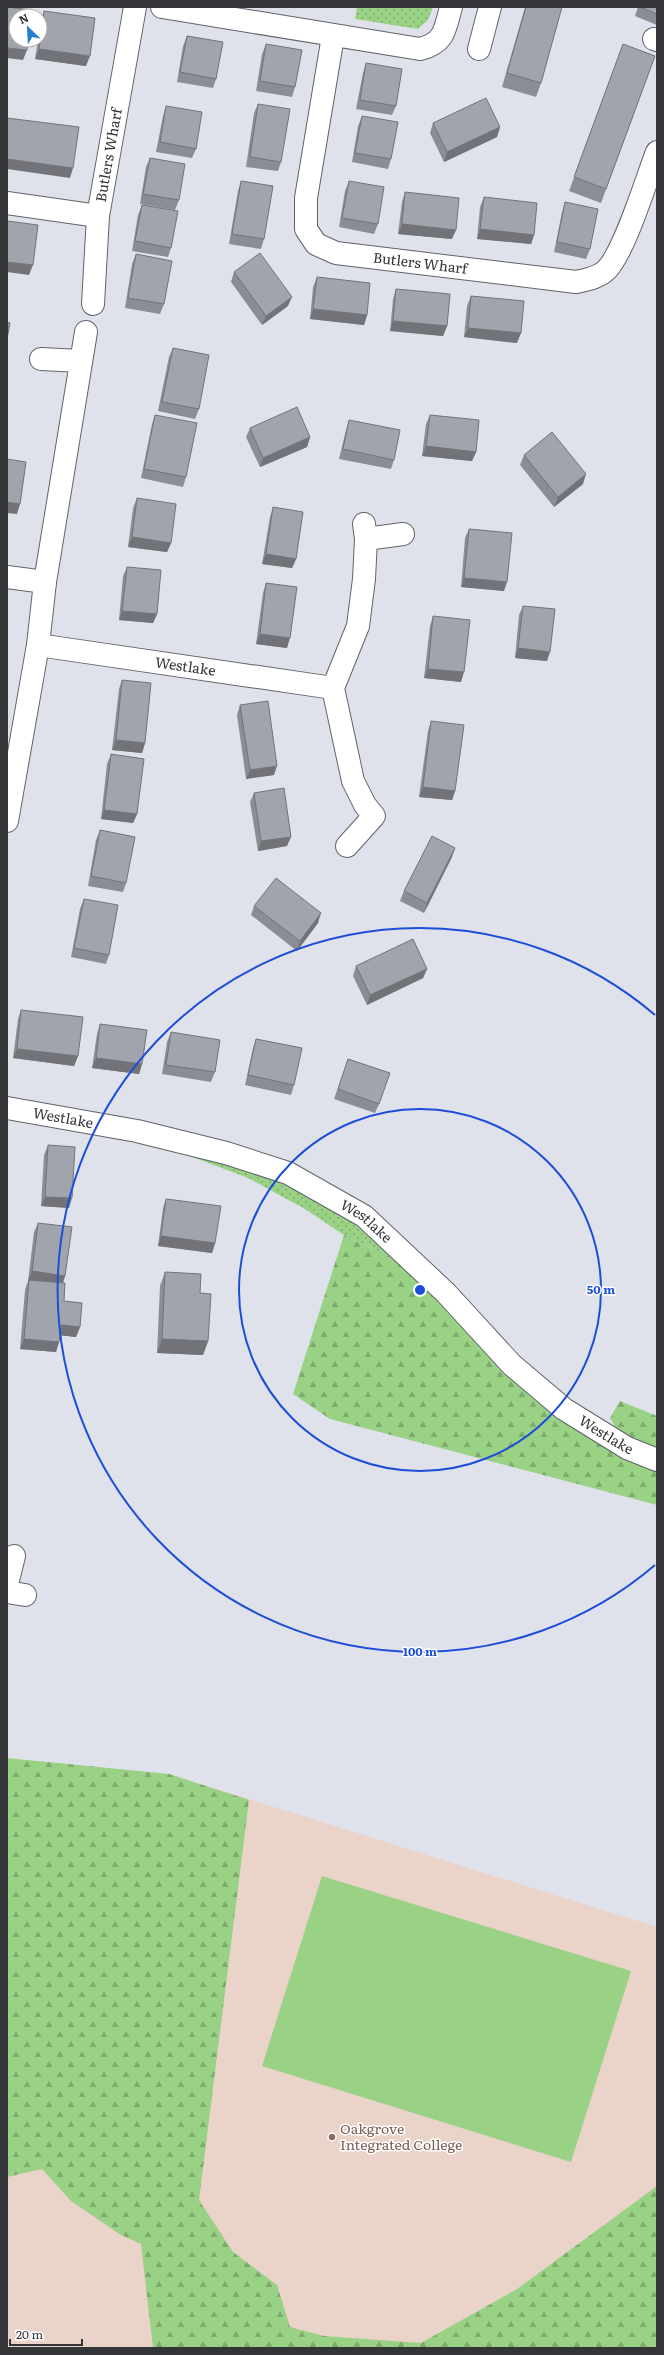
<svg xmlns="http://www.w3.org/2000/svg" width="664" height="2355" viewBox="0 0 664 2355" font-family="Literata,serif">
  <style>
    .education { fill: #ead3c8 }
    .grass { fill: url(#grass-dots) }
    .forest { fill: url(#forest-firs) }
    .pitch { fill: #99d185 }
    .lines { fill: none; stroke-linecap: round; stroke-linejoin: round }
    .minor-casing { stroke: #61636a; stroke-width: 24 }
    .minor { stroke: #fff; stroke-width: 22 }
    .wall { fill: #8b8d95 }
    .shaded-wall { fill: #717379 }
    .building { fill: #a2a4ad; stroke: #717379 }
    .ring { fill: none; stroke: #1d4ed8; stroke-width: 2 }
    .education-dot { fill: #8d6e63; stroke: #fff; stroke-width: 1.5 }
    .labels { text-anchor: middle; stroke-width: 3; stroke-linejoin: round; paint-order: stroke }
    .street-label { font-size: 14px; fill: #343539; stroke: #fff }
    .education-label { font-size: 14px; fill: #785e54; stroke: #fff; text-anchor: start }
    .centre { fill: #1d4ed8; stroke: #fff; stroke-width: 2 }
    .ring-label { font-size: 12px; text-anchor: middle; font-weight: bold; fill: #1d4ed8; stroke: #fff; stroke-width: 3; stroke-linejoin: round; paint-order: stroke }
  </style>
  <defs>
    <pattern id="grass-dots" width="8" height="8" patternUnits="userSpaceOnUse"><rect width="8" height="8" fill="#99d185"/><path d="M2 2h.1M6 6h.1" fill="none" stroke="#7eaa6e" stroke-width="1.8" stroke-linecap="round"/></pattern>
    <pattern id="forest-firs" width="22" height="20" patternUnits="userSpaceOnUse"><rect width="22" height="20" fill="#99d185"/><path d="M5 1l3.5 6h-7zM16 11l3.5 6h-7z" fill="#7eaa6e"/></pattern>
  </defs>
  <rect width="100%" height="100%" fill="#e0e2eb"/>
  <polygon class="education" points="169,1774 657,1927 657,2348 7,2348 7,1786"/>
  <g class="grass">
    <polygon points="357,7 433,7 428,20 418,29 355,19"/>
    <polygon points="174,1150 210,1158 281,1180 342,1214 397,1260 344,1235 305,1209 248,1178"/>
  </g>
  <g class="forest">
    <polygon points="344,1235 397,1260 478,1331 627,1447 610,1418 620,1401 657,1416 657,1505 330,1419 293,1394"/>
    <polygon points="7,1758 169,1774 249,1800 199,2200 233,2252 277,2285 290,2327 324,2336 421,2343 517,2289 657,2186 657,2348 153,2348 141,2244 121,2235 71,2201 42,2169 7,2177"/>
  </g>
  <polygon class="pitch" points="322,1876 631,1971 571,2162 262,2066"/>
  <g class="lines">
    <g class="minor-casing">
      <g id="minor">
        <path d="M162 7 420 49C445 43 445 29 451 7"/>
        <path id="s1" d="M333 36 306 198V229L316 244 336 253 576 282C586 280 596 278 604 272 623 258 647 177 657 152"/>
        <polyline points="654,39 657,40"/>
        <polyline points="479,49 490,7"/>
        <polyline points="7,203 98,216"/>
        <path id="s2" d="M93 304 98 216 135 7"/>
        <polyline points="41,359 81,361"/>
        <polyline points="366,539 403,534"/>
        <polyline points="7,577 45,582"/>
        <path id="s3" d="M38 645 333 688"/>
        <polyline points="7,821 38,645 45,582 86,332"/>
        <polyline points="347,846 374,816 365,805 353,781 333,688 358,626 364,579 366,539 364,524"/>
        <path id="s4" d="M7 1108 137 1131 226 1153 288 1173 364 1216 446 1293 512 1365 564 1409 627 1448 657 1460"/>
        <polyline points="7,1584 14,1556"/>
        <polyline points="7,1592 25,1595"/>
      </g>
    </g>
    <use href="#minor" class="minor"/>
  </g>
  <g class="wall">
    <polygon points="525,7 562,7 541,83 536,97 502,87"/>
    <polygon points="638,7 657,7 657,25 635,16"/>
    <polygon points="44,11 86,66 35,59 38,40 40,40 41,21"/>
    <polygon points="187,36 216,79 213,88 177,82 183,46"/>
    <polygon points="266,44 295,87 292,97 256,91 262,54"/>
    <polygon points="623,44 655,56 601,203 569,191"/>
    <polygon points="366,63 396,106 392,115 356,109 363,73"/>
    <polygon points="258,104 281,162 278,171 246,167 254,113"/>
    <polygon points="166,106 196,149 192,158 156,152 163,116"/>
    <polygon points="362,116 391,159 388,169 352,162 358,126"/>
    <polygon points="433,123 500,127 497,137 444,162 430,133"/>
    <polygon points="150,158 179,200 175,210 140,204 146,167"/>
    <polygon points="241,181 264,239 261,249 229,244 238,191"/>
    <polygon points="349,181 378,224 374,234 339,227 345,191"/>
    <polygon points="405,192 452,239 398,234 402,202"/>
    <polygon points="484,197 534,235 531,244 477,239 480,207"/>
    <polygon points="565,202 590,249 586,259 554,252 562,212"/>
    <polygon points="142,205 171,248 168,257 132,251 138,215"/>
    <polygon points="136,254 164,304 160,314 125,308 132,264"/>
    <polygon points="234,272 288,306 262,325 231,282"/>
    <polygon points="317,277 367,315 364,325 310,319 313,287"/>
    <polygon points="396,289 447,326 443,336 390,331 393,299"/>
    <polygon points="471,296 517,343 464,337 467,306"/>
    <polygon points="173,348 199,409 195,419 158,411 169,357"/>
    <polygon points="155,415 186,477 183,487 141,478 152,424"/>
    <polygon points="430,415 476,452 472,461 422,456 426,424"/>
    <polygon points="349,420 394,460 391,469 339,459 346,430"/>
    <polygon points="250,428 310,437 307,447 260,467 246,437"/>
    <polygon points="524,455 583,484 554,507 520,465"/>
    <polygon points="137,498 171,543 167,552 128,547 133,508"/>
    <polygon points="273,507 296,559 292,568 262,564 270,517"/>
    <polygon points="469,529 504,591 461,587 465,538"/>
    <polygon points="127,567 157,614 153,623 119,620 123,576"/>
    <polygon points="266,583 287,648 256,644 263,593"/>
    <polygon points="523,606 547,661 515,658 519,615"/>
    <polygon points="433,616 461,682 424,678 430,626"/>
    <polygon points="122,680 145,743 142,753 112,750 119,689"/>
    <polygon points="240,705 274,775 246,779 237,715"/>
    <polygon points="431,721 455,791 452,800 419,797 428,731"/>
    <polygon points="111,754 137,814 133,823 101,819 107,764"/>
    <polygon points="254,793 287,846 258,851 250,802"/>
    <polygon points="100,830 126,883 123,892 88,886 96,840"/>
    <polygon points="452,857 424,913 400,901 404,891"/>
    <polygon points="84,899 109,955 106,964 71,957 80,909"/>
    <polygon points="254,906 318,923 297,951 251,915"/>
    <polygon points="356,966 427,969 423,978 367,1005 353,976"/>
    <polygon points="21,1010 78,1056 74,1066 13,1058 18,1019"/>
    <polygon points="100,1024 142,1064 139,1074 92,1068 97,1034"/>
    <polygon points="171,1032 215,1072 211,1082 162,1074 167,1042"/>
    <polygon points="256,1039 294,1085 291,1095 245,1085 253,1048"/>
    <polygon points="348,1059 379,1104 375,1113 334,1099"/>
    <polygon points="48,1145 69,1208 41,1206 44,1155"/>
    <polygon points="166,1199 215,1243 212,1253 158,1246 163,1208"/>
    <polygon points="38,1223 65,1276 63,1283 64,1301 80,1327 76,1337 60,1335 59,1342 56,1352 20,1349 25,1290 28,1281 34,1232"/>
    <polygon points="165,1272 200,1293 208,1341 203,1355 157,1353 160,1286"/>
  </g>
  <g class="shaded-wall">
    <polygon points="7,48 27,50 23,60 7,58"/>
    <polygon points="39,49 90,56 86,66 35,59"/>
    <polygon points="500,127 497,137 444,162 447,152"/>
    <polygon points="7,159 73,168 70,178 7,169"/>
    <polygon points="402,224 456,230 452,239 398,234"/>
    <polygon points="480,229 534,235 531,244 477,239"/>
    <polygon points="7,262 33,265 29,275 7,272"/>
    <polygon points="292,297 288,306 262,325 266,316"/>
    <polygon points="313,309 367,315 364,325 310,319"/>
    <polygon points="393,321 447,326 443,336 390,331"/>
    <polygon points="468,328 521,333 517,343 464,337"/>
    <polygon points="310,437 307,447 260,467 263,458"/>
    <polygon points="426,446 476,452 472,461 422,456"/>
    <polygon points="586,474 583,484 554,507 558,497"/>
    <polygon points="7,502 20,504 17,514 7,513"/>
    <polygon points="132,537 171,543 167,552 128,547"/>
    <polygon points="266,554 296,559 292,568 262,564"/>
    <polygon points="464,578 507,582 504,591 461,587"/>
    <polygon points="122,611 157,614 153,623 119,620"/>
    <polygon points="260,634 290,638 287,648 256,644"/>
    <polygon points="518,648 550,652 547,661 515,658"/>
    <polygon points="428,669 464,672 461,682 424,678"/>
    <polygon points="116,740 145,743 142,753 112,750"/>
    <polygon points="277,766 274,775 246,779 250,770"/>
    <polygon points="423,787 455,791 452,800 419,797"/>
    <polygon points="104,810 137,814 133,823 101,819"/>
    <polygon points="291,837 287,846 258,851 261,841"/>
    <polygon points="455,848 452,857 424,913 427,903"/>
    <polygon points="321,913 318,923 297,951 300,941"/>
    <polygon points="427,969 423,978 367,1005 370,995"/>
    <polygon points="17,1049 78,1056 74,1066 13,1058"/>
    <polygon points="96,1058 142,1064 139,1074 92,1068"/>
    <polygon points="45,1197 72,1198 69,1208 41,1206"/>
    <polygon points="161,1236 215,1243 212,1253 158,1246"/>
    <polygon points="32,1271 65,1276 62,1285 28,1281"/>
    <polygon points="61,1325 80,1327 76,1337 57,1335"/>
    <polygon points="24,1339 59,1342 56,1352 20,1349"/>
    <polygon points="162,1339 208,1341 203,1355 157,1353"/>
  </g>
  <g class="building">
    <polygon points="7,7 32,10 31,16 16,16 16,40 28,40 27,50 7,48"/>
    <polygon points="526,7 562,7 541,83 507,73"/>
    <polygon points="640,7 657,7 657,14"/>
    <polygon points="44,11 95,18 90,56 39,49"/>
    <polygon points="187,36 223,42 216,79 180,72"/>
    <polygon points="266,44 302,50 295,87 260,81"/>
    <polygon points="623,44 655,56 606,189 574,177"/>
    <polygon points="366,63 402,69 396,106 360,100"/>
    <polygon points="486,98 500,127 447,152 433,123"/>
    <polygon points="258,104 290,109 281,162 250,157"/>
    <polygon points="166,106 202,112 196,149 160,142"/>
    <polygon points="362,116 398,122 391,159 355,153"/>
    <polygon points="7,118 79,127 73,168 7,159"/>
    <polygon points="150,158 185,164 179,200 143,194"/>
    <polygon points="241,181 273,186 264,239 232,234"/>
    <polygon points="349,181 384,187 378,224 342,218"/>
    <polygon points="405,192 459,198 456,230 402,224"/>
    <polygon points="484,197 537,203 534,235 480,229"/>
    <polygon points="565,202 598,209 590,249 557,242"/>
    <polygon points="142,205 178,211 171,248 135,241"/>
    <polygon points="7,221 38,225 33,265 7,262"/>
    <polygon points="260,253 292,297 266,316 234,272"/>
    <polygon points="136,254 172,261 164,304 128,298"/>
    <polygon points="317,277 370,283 367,315 313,309"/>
    <polygon points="396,289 450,294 447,326 393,321"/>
    <polygon points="471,296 524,301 521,333 468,328"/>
    <polygon points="7,322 10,323 7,339"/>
    <polygon points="173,348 209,355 199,409 162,402"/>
    <polygon points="297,407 310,437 263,458 250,428"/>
    <polygon points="155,415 197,423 186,477 144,469"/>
    <polygon points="430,415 479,420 476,452 426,446"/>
    <polygon points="349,420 400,430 394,460 343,449"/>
    <polygon points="552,432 586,474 558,497 524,455"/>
    <polygon points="7,459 26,462 20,504 7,502"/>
    <polygon points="137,498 176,504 171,543 132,537"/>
    <polygon points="273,507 303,512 296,559 266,554"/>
    <polygon points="469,529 512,533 507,582 464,578"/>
    <polygon points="127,567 161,570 157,614 122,611"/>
    <polygon points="266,583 297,587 290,638 260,634"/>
    <polygon points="523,606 555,609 550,652 518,648"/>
    <polygon points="433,616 470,620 464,672 428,669"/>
    <polygon points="122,680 151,683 145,743 116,740"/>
    <polygon points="268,701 277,766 250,770 240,705"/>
    <polygon points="431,721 464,725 455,791 423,787"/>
    <polygon points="111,754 144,759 137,814 104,810"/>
    <polygon points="284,788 291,837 261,841 254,793"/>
    <polygon points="100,830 135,837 126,883 91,876"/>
    <polygon points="432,836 455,848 427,903 404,891"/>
    <polygon points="276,878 321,913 300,941 254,906"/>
    <polygon points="84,899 118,905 109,955 74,948"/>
    <polygon points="413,939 427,969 370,995 356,966"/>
    <polygon points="21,1010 83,1017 78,1056 17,1049"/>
    <polygon points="100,1024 147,1030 142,1064 96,1058"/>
    <polygon points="171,1032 220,1040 215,1072 166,1065"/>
    <polygon points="256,1039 302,1048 294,1085 248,1075"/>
    <polygon points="348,1059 390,1073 379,1104 338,1089"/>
    <polygon points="48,1145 75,1147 72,1198 45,1197"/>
    <polygon points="166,1199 221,1206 215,1243 161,1236"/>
    <polygon points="38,1223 72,1227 65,1276 32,1271"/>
    <polygon points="165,1272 201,1274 200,1293 211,1294 208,1341 162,1339"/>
    <polygon points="29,1280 65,1283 64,1301 82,1303 80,1327 61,1325 59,1342 24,1339"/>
  </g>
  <g class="ring">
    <circle cx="420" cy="1290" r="181"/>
    <path d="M655 1565A362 362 0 1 1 655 1015"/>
  </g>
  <circle class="education-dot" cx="332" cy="2137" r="4"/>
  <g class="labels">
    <g class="street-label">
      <text dy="5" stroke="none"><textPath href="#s2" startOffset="150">Butlers Wharf</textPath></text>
      <text dy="5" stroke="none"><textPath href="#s1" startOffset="320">Butlers Wharf</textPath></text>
      <text dy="5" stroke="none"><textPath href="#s3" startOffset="149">Westlake</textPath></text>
      <text dy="5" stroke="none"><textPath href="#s4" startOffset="57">Westlake</textPath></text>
      <text dy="5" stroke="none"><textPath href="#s4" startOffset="381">Westlake</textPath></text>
      <text dy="5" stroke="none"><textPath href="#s4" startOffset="704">Westlake</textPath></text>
    </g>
    <g class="education-label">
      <text x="340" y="2134">Oakgrove<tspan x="340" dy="16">Integrated College</tspan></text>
    </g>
  </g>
  <circle cx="420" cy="1290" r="6" class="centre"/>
  <g class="ring-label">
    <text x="601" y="1294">50 m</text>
    <text x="420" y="1656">100 m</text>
  </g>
  <rect width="664" height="2355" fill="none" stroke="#343539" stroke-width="16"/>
  <g transform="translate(28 28) rotate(335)"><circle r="19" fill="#ffffff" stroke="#aeaeb0"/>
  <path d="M0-3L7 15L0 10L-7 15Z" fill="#257fcc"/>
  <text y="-6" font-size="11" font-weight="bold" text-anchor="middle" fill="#343539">N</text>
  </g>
  <path d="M10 2339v6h72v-6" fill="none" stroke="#343539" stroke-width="2"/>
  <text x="16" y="2339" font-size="12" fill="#343539" stroke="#ffffff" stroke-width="3" paint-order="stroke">20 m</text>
</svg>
